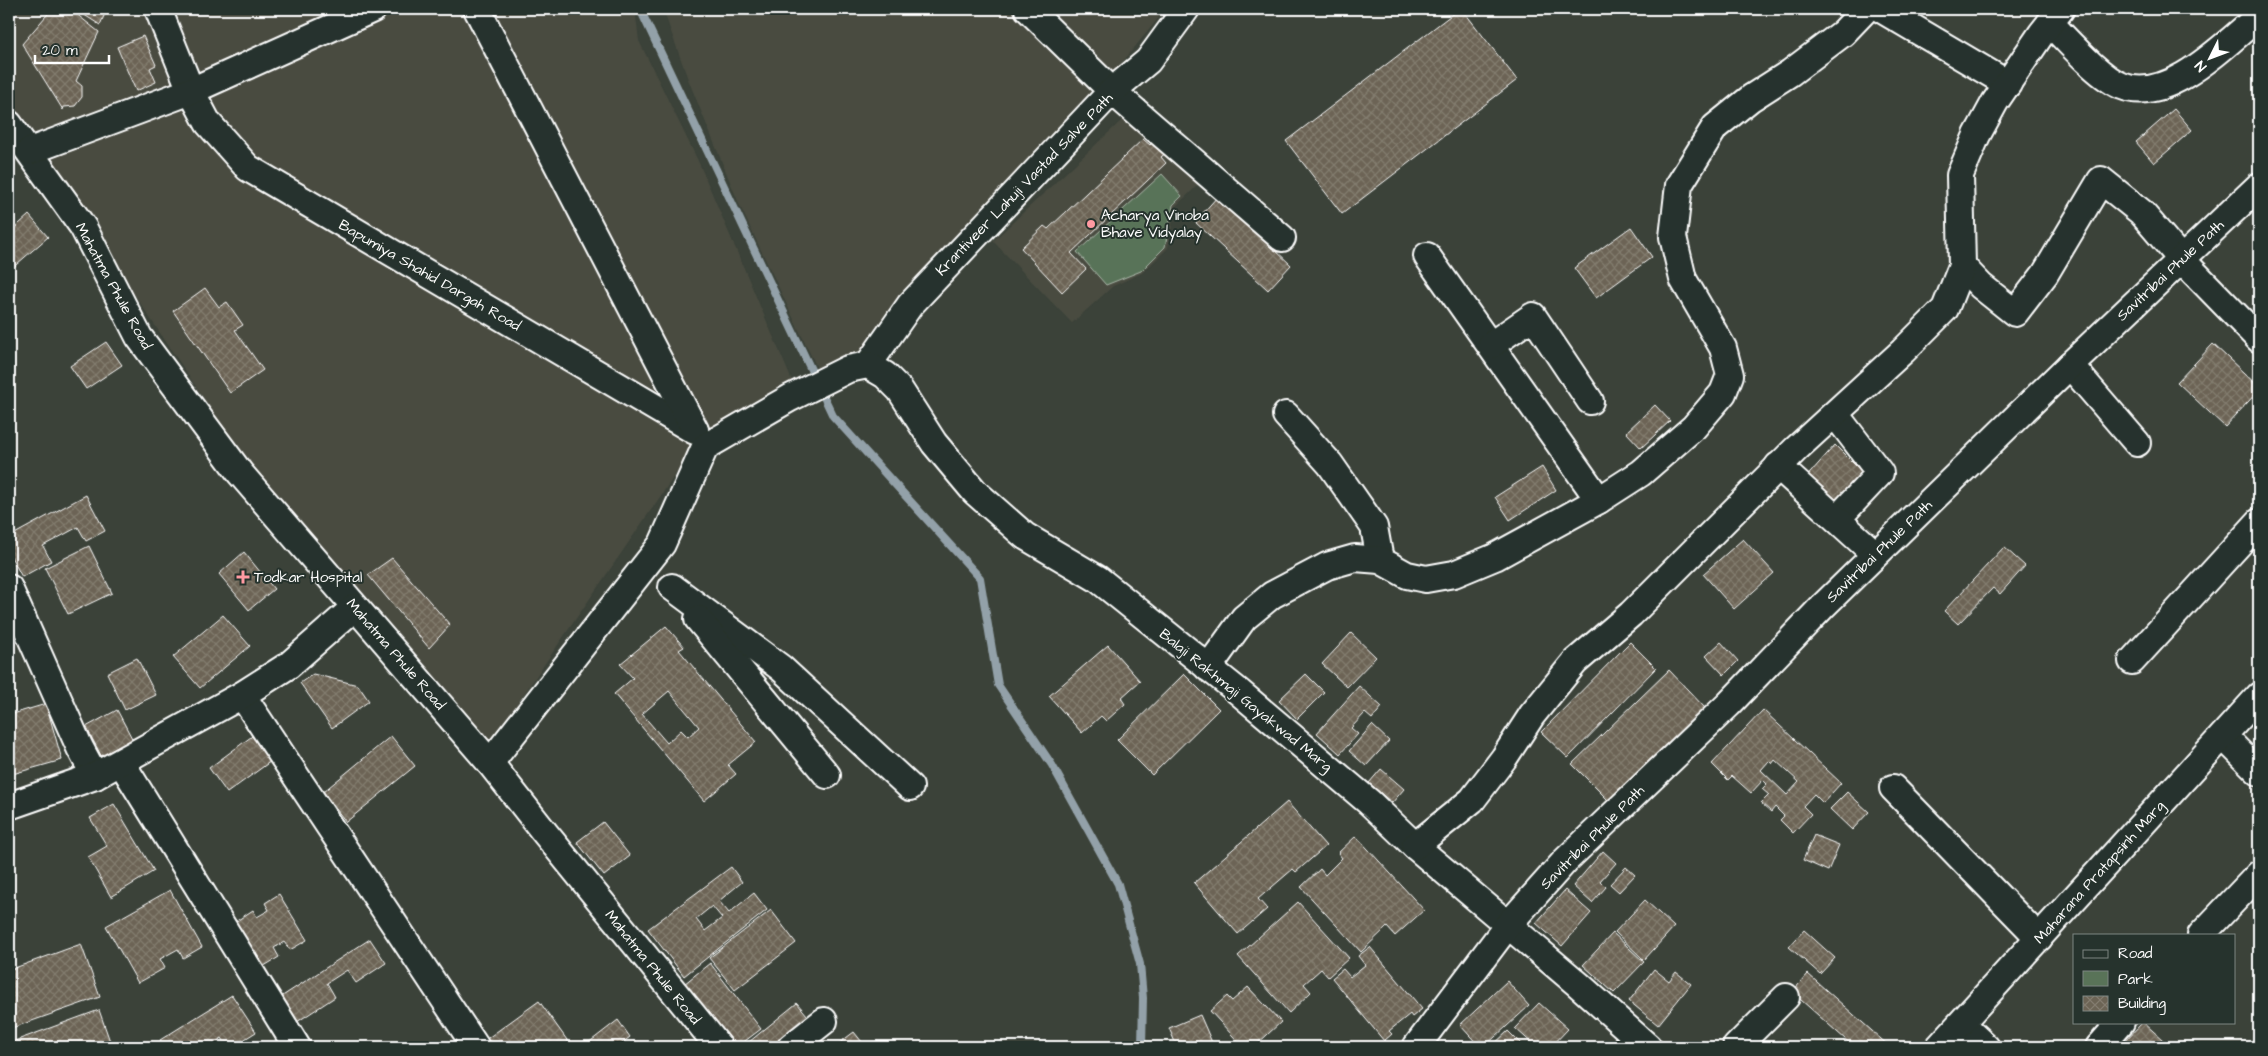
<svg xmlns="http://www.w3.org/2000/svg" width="2268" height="1056" viewBox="0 0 2268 1056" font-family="'Architects Daughter',sans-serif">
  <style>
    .built { fill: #4a4c41 }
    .green { fill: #597358; stroke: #acb9ac }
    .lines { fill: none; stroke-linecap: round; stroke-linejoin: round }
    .stream { stroke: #93a1a9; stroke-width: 8 }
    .building { fill: url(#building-cross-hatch); stroke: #fff; fill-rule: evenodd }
    .minor-casing { stroke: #fff; stroke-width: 30 }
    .minor { stroke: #26332d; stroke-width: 26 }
    .poi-dot { fill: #ff9aa2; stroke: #26332d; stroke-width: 2 }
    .labels { text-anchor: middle; stroke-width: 4; stroke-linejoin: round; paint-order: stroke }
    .street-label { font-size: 15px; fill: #fff; stroke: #26332d }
    .poi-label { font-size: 15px; fill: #fff; stroke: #26332d; text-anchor: start }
  </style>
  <defs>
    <pattern id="building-cross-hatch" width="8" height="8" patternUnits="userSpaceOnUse" patternTransform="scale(1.25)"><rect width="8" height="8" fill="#6c6455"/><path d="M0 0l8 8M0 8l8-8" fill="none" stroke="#827b6e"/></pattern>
  </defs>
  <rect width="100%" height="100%" fill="#3b4239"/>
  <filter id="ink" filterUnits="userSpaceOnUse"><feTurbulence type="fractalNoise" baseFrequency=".02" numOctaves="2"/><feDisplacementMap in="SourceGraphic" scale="10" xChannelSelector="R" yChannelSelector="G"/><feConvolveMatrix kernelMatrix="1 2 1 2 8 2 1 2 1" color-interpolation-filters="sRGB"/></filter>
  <g filter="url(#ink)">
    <g class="built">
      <polygon points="9,9 635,9 639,41 699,163 795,388 704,433 486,749 264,489 9,106"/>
      <polygon points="663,9 1166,9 1097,93 863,359 819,372 740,206 688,79"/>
      <polygon points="1135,108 1204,179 1175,207 1168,248 1142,273 1113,286 1072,323 993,241"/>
    </g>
    <polygon class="green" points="1162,174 1182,196 1173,205 1165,247 1141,271 1106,285 1077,252"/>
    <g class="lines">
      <polyline class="stream" points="640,9 833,416 980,578 998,685 1052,765 1118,884 1140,964 1143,998 1142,1047"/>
    </g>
    <g class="building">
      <polygon points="52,9 70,9 99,32 76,81 82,86 82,97 75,106 64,107 63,110 22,44"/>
      <polygon points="75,9 107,9 100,25"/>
      <polygon points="1459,9 1462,9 1517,80 1342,214 1286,141"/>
      <polygon points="143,36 156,65 150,68 156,82 136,91 117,47"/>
      <polygon points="2174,109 2192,130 2154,163 2136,142"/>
      <polygon points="1143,139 1150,145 1155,140 1167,152 1161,157 1166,163 1071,253 1086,269 1062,292 1021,248 1044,226 1048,229"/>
      <polygon points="1218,196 1291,265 1268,290 1195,222"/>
      <polygon points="29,215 48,237 9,271 9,233"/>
      <polygon points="1631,227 1652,257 1596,298 1574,268"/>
      <polygon points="205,288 219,307 227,302 243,325 235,330 263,370 230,393 173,311"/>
      <polygon points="106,342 122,365 86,389 70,366"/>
      <polygon points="2213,344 2259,387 2259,390 2225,427 2177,382"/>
      <polygon points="1655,405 1670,421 1641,448 1626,432"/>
      <polygon points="1835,445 1864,474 1832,508 1803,481"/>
      <polygon points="1542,467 1556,490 1510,520 1495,497"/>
      <polygon points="86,495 105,531 86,541 78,527 43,546 51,561 22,577 9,553 9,537"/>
      <polygon points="1743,539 1774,573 1734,609 1703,574"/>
      <polygon points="89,546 112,593 68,614 45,568"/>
      <polygon points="2004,547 2025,566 2000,594 1993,588 1958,624 1944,611"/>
      <polygon points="244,552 274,589 249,610 219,574"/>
      <polygon points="392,558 450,625 429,648 368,575"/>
      <polygon points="223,615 250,646 200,688 173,657"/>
      <path d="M666 626 684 647 679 650 756 742 728 765 736 774 704 801 614 694 633 678 620 664ZM669 691 699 727 688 737 681 730 667 743 642 714Z"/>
      <polygon points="1351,633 1376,657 1347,687 1322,664"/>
      <polygon points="1630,642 1656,668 1568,758 1541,732"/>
      <polygon points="1721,642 1738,661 1724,675 1706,656"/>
      <polygon points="1108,645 1140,681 1121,698 1125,704 1106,721 1101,716 1082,733 1049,696"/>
      <polygon points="137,658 156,695 125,710 107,673"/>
      <polygon points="1669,670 1706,709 1610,802 1572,764"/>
      <polygon points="313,674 358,685 369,701 332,728 300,683"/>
      <polygon points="1184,674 1219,709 1152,775 1117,740"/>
      <polygon points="1306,674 1324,692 1297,719 1279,700"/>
      <polygon points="1359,686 1382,707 1372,719 1365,713 1351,728 1358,734 1340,754 1317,733"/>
      <polygon points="46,704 62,760 9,775 9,715"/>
      <polygon points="117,710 135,744 104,761 86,727"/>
      <path d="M1763 710 1841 783 1823 803 1814 794 1803 806 1811 814 1793 833 1780 820 1784 816 1775 807 1771 812 1761 803 1769 795 1762 789 1767 784 1763 780 1751 793 1732 776 1728 780 1712 764ZM1775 760 1799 782 1787 795 1761 770 1769 761 1772 764Z"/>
      <polygon points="1372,725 1389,741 1366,766 1349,751"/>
      <polygon points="259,731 278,756 227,793 209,768"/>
      <polygon points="391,736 415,766 346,822 323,792"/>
      <polygon points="1381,769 1404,789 1392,803 1369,783"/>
      <polygon points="1847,792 1869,812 1852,830 1830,809"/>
      <polygon points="1287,802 1326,846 1296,872 1293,869 1258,899 1267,909 1238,934 1194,883"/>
      <polygon points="114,804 154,871 111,897 88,857 107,846 90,818"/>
      <polygon points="603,822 630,856 604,876 577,842"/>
      <polygon points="1814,835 1839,845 1828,871 1803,860"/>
      <polygon points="1356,836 1424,910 1395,936 1387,927 1361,952 1301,887 1320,869 1325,875 1342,858 1338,853"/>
      <polygon points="1603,851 1616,863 1600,881 1606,887 1592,903 1573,886"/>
      <path d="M731 867 742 882 719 901 729 913 754 893 767 910 684 976 648 929ZM712 906 722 918 705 931 696 919Z"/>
      <polygon points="1626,867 1635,875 1619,892 1610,884"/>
      <polygon points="170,890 202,947 183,958 178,949 160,959 165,968 138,983 106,926"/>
      <polygon points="1565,890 1591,913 1562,946 1536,923"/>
      <polygon points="279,894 307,940 290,950 284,942 274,948 279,957 256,971 229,926 253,910 257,917 269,910 265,903"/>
      <polygon points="1645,900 1674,927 1644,960 1615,932"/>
      <polygon points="1298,902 1349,958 1328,977 1321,969 1304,984 1311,992 1289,1013 1238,956"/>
      <polygon points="771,910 796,943 735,990 709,958"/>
      <polygon points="1804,930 1835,958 1820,974 1789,947"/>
      <polygon points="1613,933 1644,962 1614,993 1583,965"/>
      <polygon points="370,939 386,963 356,983 347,970 327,983 335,997 297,1022 281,997"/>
      <polygon points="81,944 100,997 9,1029 9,970"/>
      <polygon points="1370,947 1422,1009 1412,1017 1410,1014 1389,1031 1392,1034 1384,1041 1332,978 1343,969 1350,977 1365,965 1358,956"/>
      <polygon points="710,963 761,1029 737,1047 734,1047 684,984"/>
      <polygon points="1654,969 1669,981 1676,972 1691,984 1658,1025 1629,1001"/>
      <polygon points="1808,974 1890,1047 1854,1047 1792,992"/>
      <polygon points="1507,981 1529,1006 1484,1047 1480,1047 1460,1025"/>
      <polygon points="1248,987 1281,1022 1254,1047 1243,1047 1210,1011 1227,996 1232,1001"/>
      <polygon points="232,995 256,1032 232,1047 228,1047 222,1038 208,1047 165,1047 160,1040"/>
      <polygon points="539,1001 572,1047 484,1047 481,1043"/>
      <polygon points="797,1003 813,1022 783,1047 744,1046"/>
      <polygon points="1539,1003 1568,1029 1551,1047 1536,1047 1515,1028"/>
      <polygon points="99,1010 112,1047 9,1047 9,1043"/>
      <polygon points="1200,1015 1214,1047 1177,1047 1169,1028"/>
      <polygon points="618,1020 630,1037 617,1047 590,1047 587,1044"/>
      <polygon points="2143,1022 2163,1040 2156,1047 2119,1047"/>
      <polygon points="1508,1031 1524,1047 1491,1047"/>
      <polygon points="854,1032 866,1047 840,1047 838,1044"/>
      <polygon points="822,1041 827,1047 815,1047"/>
      <polygon points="267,1042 270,1047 259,1047"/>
    </g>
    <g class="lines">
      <g class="minor-casing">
        <g id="minor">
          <polyline points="158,9 191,91 208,123 248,168 695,431"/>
          <polyline points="477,9 695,430"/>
          <polyline points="1028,9 1112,91 1282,238"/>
          <polyline points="1881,9 2008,84"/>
          <path d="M2050 23C2067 40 2100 78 2122 86 2168 105 2226 43 2259 16"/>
          <polyline points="9,124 83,227 139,337 240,473 490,763 545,833 719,1047"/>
          <polyline points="30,151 191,91 373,9"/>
          <polyline points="1427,256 1599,500"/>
          <polyline points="1962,266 1981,286 2015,313 2045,274 2101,180 2141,212 2181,259 2259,339"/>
          <polyline points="1491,345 1533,316 1590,401"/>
          <polyline points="868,365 910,305 1112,91 1148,61 1186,9"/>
          <polyline points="2070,365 2137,443"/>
          <polyline points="1835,414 1880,473 1837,519"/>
          <polyline points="1286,415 1330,464 1374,527 1380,560"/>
          <polyline points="1778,466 1875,554"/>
          <polyline points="672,587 781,668 910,787"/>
          <polyline points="9,588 80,748 95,776"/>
          <polyline points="698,619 827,775"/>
          <polyline points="2132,661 2259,522"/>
          <polyline points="1208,668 1244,618 1272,595 1327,566 1355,558 1380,560 1407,575 1426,579 1454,574 1495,557 1599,500 1641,473 1694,427 1723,393 1730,375 1723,348 1683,279 1673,237 1679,185 1715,127 1751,98 1790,73 1843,33 1866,9"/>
          <polyline points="242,695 476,1047"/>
          <polyline points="2223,736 2259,772"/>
          <polyline points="121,762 297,1047"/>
          <polyline points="490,763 662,544 705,447 790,398 848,369 868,365 885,375 900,390 934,443 975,492 1025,536 1098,579 1239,692 1369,802 1415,846 1579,985 1648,1047"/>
          <polyline points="1893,788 2039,938"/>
          <polyline points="9,806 95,776 242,695 289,665 355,607"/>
          <polyline points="1415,846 1472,800 1504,758 1532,715 1575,662 1631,614 1796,449 1903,351 1945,309 1962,266 1960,175 1977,135 1995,102 2042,33 2061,9"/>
          <polyline points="2201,935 2259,874"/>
          <polyline points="1961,1024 1986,1047"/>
          <polyline points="791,1047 824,1021"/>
          <polyline points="1416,1047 1507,926 1566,860 1729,704 1823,606 2070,365 2259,186"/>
          <polyline points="1736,1047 1786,997"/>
          <polyline points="1939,1047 2259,696"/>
          <polyline points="2099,1047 2121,1022"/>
        </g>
      </g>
      <use href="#minor" class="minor"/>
    </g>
  </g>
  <g class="poi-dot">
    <circle cx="1091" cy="224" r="5"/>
    <path d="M240.5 569.5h5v5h5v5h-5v5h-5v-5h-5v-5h5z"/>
  </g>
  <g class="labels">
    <g class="street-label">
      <text transform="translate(1024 184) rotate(-46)" y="5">Krantiveer Lahuji Vastad Salve Path</text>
      <text transform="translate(2170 270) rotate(-43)" y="5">Savitribai Phule Path</text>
      <text transform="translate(430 275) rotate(30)" y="5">Bapumiya Shahid Dargah Road</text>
      <text transform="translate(114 286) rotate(61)" y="5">Mahatma Phule Road</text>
      <text transform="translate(1879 551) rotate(-44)" y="5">Savitribai Phule Path</text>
      <text transform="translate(396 654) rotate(49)" y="5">Mahatma Phule Road</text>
      <text transform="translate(1246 700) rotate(39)" y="5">Balaji Rakhmaji Gayakwad Marg</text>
      <text transform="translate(1592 837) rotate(-45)" y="5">Savitribai Phule Path</text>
      <text transform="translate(2099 872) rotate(-48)" y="5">Maharana Pratapsinh Marg</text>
      <text transform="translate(653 967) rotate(51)" y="5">Mahatma Phule Road</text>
    </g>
    <g class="poi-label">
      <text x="1101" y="220">Acharya Vinoba<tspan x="1101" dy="17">Bhave Vidyalay</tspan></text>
      <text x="254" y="582">Todkar Hospital</text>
    </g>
  </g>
  <rect width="2268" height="1056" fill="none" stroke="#26332d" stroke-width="30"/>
  <rect x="15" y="15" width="2238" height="1026" fill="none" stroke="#fff" stroke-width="2" filter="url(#ink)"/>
  <rect x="2073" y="934" width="162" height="90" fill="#26332d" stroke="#7d8581"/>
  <rect x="2083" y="950" width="25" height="8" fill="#26332d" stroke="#7d8581"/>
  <text x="2118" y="958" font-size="15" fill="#ffffff">Road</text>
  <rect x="2083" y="971" width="25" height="15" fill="#597358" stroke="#7d8581"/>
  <text x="2118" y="984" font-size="15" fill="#ffffff">Park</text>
  <rect x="2083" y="996" width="25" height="15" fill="url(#building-cross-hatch)" stroke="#7d8581"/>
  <text x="2118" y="1008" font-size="15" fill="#ffffff">Building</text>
  <g transform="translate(2210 58) rotate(228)" stroke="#26332d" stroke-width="4" paint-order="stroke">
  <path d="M0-4L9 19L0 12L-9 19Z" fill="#ffffff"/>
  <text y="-8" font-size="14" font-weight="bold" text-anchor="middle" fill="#ffffff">N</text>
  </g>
  <path d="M35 55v8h74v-8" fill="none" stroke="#ffffff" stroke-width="2.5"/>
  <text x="42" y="55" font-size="15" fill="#ffffff" stroke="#26332d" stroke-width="4" paint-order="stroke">20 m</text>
</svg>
